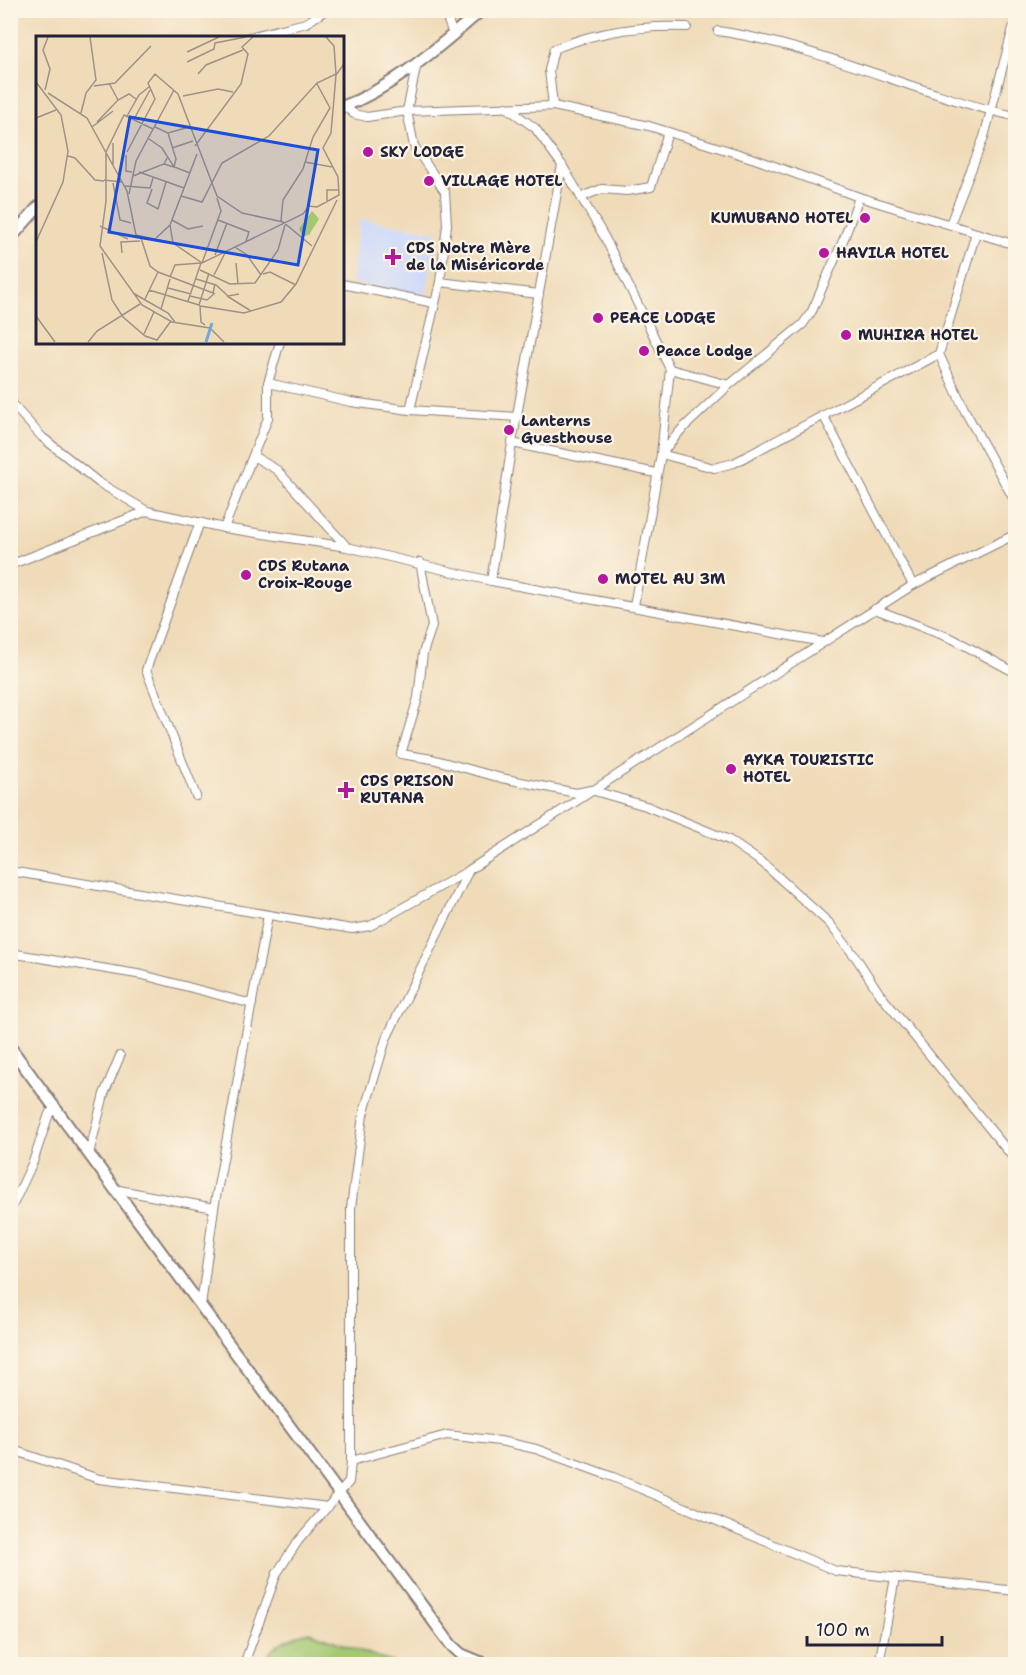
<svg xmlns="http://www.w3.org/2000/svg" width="1026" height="1675" viewBox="0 0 1026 1675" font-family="'Shantell Sans',sans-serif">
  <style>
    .built { fill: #cfdafa }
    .green { fill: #a4c771; stroke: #637456; stroke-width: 1.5 }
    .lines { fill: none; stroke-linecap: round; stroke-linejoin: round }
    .minor-casing { stroke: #897e7a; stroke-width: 10 }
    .secondary-casing { stroke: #897e7a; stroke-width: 14 }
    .minor { stroke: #fff; stroke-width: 8 }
    .secondary { stroke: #fff; stroke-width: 10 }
    .poi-dot { fill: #b5179e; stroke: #fcf5e5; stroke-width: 2 }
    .labels { text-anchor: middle; stroke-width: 4.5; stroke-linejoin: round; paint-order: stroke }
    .poi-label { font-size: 15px; font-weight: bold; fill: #22223b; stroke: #fcf5e5; text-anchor: start }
    .inset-river { fill: none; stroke: #6dace0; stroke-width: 3 }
    .inset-road { fill: none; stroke: #9e9187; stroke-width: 1.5 }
    .view { fill: #1d4ed8; fill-opacity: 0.15; stroke: #1d4ed8; stroke-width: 3 }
    .inset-edge { fill: none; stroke: #22223b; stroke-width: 3 }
  </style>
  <rect width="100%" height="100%" fill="#fcf5e5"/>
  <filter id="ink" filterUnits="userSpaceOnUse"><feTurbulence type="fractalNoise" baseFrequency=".0167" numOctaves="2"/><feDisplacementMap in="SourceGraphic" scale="12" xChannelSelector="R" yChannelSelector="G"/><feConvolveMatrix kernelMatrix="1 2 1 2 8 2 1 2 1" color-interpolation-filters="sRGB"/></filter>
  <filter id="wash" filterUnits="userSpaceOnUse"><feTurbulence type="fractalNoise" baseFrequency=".008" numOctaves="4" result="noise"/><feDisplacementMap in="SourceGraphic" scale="24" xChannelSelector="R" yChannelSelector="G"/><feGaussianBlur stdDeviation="1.35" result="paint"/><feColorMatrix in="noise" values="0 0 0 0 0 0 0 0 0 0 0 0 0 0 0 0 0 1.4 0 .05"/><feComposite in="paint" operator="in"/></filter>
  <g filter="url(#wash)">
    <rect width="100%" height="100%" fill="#f0dbb9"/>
    <polygon class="built" points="360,219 437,232 426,296 351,283"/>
    <path class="green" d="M310 1632 396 1664H263C271 1644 290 1636 310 1632Z"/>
  </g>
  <g filter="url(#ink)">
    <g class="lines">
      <g class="minor-casing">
        <g id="minor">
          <polyline points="444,10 453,34"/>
          <path d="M718 31C786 41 853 66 918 88 950 98 982 110 1016 116"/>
          <polyline points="245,38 306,23 326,10"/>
          <polyline points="417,63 407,111 414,146 445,192 447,225 440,282 539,294"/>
          <polyline points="345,106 354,114 367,117 407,111 553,106 649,126 755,159 859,197 1016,245"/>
          <path d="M553 106 549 70 554 49C597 31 641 25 687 27"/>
          <polyline points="506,107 535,128 562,165 605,238 670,369 729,385"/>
          <polyline points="581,197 602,189 627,191 651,187 668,132"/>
          <polyline points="950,224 984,137 1016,17"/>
          <polyline points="342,284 434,303"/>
          <polyline points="280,342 268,383 351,402 410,410 517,417"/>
          <polyline points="939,354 965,411 1016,503"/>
          <polyline points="670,369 661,454 714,468 734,463 939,354 976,233"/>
          <polyline points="11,403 42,437 98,482 147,511 224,528 347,547 491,581 823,642"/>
          <polyline points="410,410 440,282"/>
          <polyline points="823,415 913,585"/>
          <polyline points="512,443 656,473"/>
          <polyline points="253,456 277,470 347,547"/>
          <polyline points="224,528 268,418 268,383"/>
          <polyline points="420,562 432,626 423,653 418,698 401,754 432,759 501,778 576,793 591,790 646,806 729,840 764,864 829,923 857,959 879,993 1016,1161"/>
          <polyline points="10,565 147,511"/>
          <polyline points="491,581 512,443 562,165"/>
          <polyline points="634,606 661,454 681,430 729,385 803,324 812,311 845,236 859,197"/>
          <polyline points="875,609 953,639 1016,673"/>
          <polyline points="196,796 146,670 200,522"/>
          <polyline points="10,871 352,929 370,926 468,871"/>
          <polyline points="10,953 143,975 252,1004"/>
          <polyline points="89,1154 104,1094 120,1056"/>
          <polyline points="114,1189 214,1208 268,915"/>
          <polyline points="10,1211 33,1162 49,1114 56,1107"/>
          <polyline points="201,1306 214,1208"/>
          <polyline points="10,1449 99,1479 328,1507"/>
          <polyline points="351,1461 447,1435 500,1441 536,1449 613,1477 836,1571 1016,1591"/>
          <polyline points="244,1664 277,1573 298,1541 349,1482 351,1461 351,1208 363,1115 386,1039 469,870 913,585 1016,534"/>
          <polyline points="879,1664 895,1578"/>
        </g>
      </g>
      <g class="secondary-casing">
        <g id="secondary">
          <path d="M342 107C395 87 439 46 482 10"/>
          <polyline points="10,239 38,207"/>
          <polyline points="10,402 10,406"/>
          <polyline points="10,1047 451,1645 461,1654 485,1664"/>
        </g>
      </g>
      <use href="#minor" class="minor"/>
      <use href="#secondary" class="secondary"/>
    </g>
  </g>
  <g class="poi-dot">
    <circle cx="368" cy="152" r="6"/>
    <circle cx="429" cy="181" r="6"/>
    <circle cx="865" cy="218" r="6"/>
    <circle cx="824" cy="253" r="6"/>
    <path d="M390 248h6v6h6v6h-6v6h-6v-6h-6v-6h6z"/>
    <circle cx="598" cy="318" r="6"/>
    <circle cx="846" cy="335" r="6"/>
    <circle cx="644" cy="351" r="6"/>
    <circle cx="509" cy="430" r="6"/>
    <circle cx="246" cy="575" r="6"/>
    <circle cx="603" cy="579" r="6"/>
    <circle cx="731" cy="769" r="6"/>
    <path d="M343 781h6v6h6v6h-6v6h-6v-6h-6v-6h6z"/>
  </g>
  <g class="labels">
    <g class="poi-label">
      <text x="380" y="157">SKY LODGE</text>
      <text x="441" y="186">VILLAGE HOTEL</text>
      <text x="853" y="223" text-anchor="end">KUMUBANO HOTEL</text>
      <text x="406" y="253">CDS Notre Mère<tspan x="406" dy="17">de la Miséricorde</tspan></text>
      <text x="836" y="258">HAVILA HOTEL</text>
      <text x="610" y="323">PEACE LODGE</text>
      <text x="858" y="340">MUHIRA HOTEL</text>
      <text x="656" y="356">Peace Lodge</text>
      <text x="521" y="426">Lanterns<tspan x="521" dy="17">Guesthouse</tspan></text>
      <text x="258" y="571">CDS Rutana<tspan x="258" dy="17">Croix-Rouge</tspan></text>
      <text x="615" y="584">MOTEL AU 3M</text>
      <text x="743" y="765">AYKA TOURISTIC<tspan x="743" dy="17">HOTEL</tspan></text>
      <text x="360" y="786">CDS PRISON<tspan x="360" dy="17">RUTANA</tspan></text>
    </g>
  </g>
  <g transform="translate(36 36)">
    <rect width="308" height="308" fill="#f0dbb9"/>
    <path d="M276 175 283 183 273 199 267 200 263 193Z" fill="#a4c771"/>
    <path class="inset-river" d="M170 306 176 287"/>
    <path class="inset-road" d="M151 16 183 1M151 26 178 13 179 7 210 1M162 38 170 29 207 14M0 46 25 79 32 115 27 146 0 206M73 47 82 64M58 50 79 47 115 10M9 54 14 33 7 14 12 1M12 57 51 82 91 155 100 199 137 207 166 227 267 178 273 170 281 171 303 159 302 141 287 112 295 97 300 39 308 28M147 60 182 53 197 56M45 77 50 57 60 44 54 1M91 80 103 59 113 51M0 82 20 74M98 83 114 54M61 86 82 64 93 58 100 63M56 91 77 75M119 91 132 97 140 123 138 131 128 128M117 93 88 79 70 116V165L64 210 106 269 136 286 174 292M132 97 153 91M113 103 126 112 138 131 154 137M77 107V129M159 110 205 48 212 18 206 11 217 1M136 112 157 105M91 116 119 63 112 47 119 38 142 58 181 160 206 177 247 186 276 210M90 119V135L96 136M32 120 39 122 59 144 68 145M269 126 296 131M103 136 148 152M97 140 128 128 131 122M68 144 86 146M77 147 84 184 95 187M89 150 114 152 117 142M116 153 111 167 122 173 130 146M93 158 100 125 138 54M145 160 166 166 186 127 233 100 281 47 300 38 298 10 290 1M291 166V154H302M136 184 152 193 167 190M182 184 213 196 210 205M245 185 247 164 267 133 277 101 294 72 281 48M134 189 137 207M64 190 92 203M105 202 114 230 122 236 177 257 179 248M119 203 134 189 161 118M199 211 211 219 225 239M66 217 76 264 87 281 109 300 121 304 135 285M86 217 85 206 104 205M179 219 191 187M166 227 185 175 181 162M200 227 202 248M164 234 194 248 219 247 242 214 249 189M227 238 234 236 260 249M178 239 189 217M134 241 139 229 165 227M160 243 180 249 192 260 203 258M132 252 155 258M113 254 163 269 173 237M97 257 132 277 139 286M154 260 171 264 179 257M191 260 215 275M109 263 122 236M152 265 165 227M125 273 134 243M0 280 19 306M169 289 165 286 164 270 208 277 245 266 260 248 301 164M175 293 188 306M108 298 118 276M52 306 61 295 104 268"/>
    <path class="view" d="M94 81 282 114 262 229 73 196Z"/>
    <rect width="308" height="308" class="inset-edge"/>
  </g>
  <rect width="1026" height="1675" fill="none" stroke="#fcf5e5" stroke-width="36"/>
  <path d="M807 1636v9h135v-9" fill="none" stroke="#22223b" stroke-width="3"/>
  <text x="816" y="1636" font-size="18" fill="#22223b" stroke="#fcf5e5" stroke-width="4.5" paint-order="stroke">100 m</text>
</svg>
